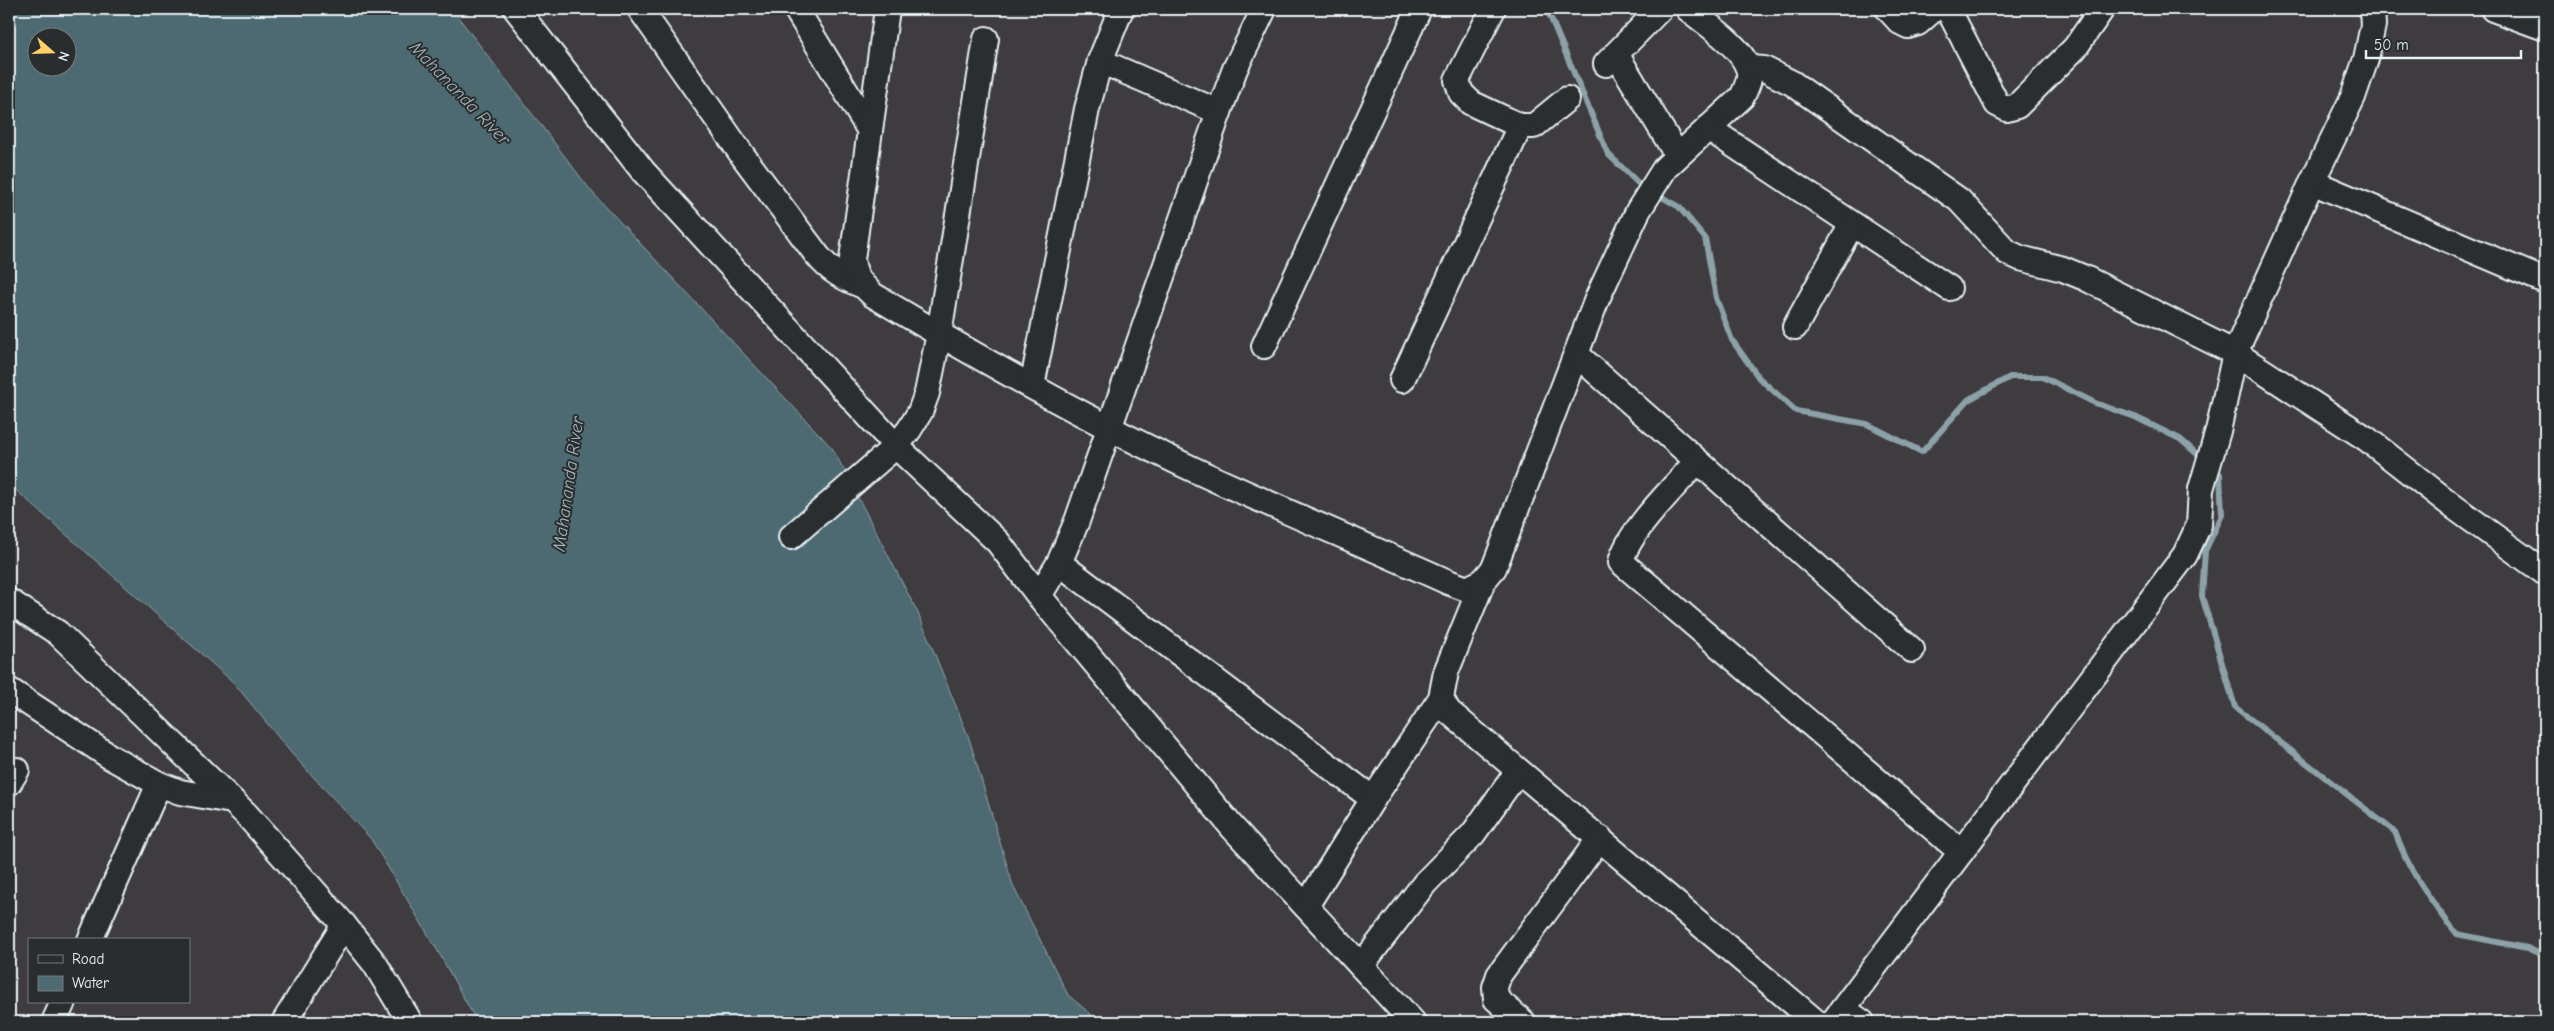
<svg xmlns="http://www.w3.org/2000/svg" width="2554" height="1031" viewBox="0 0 2554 1031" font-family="'Comic Neue',sans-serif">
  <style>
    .water { fill: #4e6b73; stroke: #8ca1a8; fill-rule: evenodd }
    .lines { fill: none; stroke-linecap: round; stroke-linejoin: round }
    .stream { stroke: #8ca1a8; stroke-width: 6 }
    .minor-casing { stroke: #e8f1f8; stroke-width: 28 }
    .minor { stroke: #2a2d2e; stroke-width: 24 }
    .labels { text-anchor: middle; stroke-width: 4; stroke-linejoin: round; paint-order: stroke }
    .water-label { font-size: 18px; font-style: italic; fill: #a3b5bc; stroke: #2a2d2e }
  </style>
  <rect width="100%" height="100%" fill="#3f3c40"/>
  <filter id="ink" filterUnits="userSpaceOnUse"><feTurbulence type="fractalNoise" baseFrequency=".02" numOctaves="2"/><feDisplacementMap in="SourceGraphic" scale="10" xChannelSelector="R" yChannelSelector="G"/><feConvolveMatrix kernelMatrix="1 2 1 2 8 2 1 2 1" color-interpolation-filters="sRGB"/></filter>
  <g filter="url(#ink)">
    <path class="water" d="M9 9H452L592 192 833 449 918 613 969 738 1013 886 1068 995 1100 1022H477L436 948 371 839 292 754 234 683 9 484ZM38 38H68V68H38Z"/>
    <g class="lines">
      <g class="stream">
        <polyline points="1547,9 1608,154 1638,183 1679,207 1705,238 1716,298 1732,340 1759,378 1796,411 1867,424 1922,452 1968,400 2010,377 2043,377 2095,403 2135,417 2180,439 2204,460"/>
        <path d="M2213 468 2220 474 2222 515 2205 551 2202 596 2235 707 2395 832C2410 874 2430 899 2457 934L2527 948 2545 956"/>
      </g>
      <g class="minor-casing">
        <g id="minor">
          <polyline points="516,9 643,171 896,446 998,542 1039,596 1232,827 1413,1022"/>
          <path d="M640 9 743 156 817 255C830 271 843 278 861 285"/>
          <polyline points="796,9 870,131"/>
          <path d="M887 9 852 259C854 276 860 283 873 295 979 358 1087 420 1199 472 1281 510 1366 545 1448 582L1467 589 1483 581 1494 568 1597 299 1638 211 1665 168 1742 97C1746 88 1752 78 1748 68 1741 46 1705 23 1688 9"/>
          <polyline points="1493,9 1457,80 1461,93 1471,103 1520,126 1534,126 1567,99"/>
          <polyline points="1888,9 1900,22 1908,26 1918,23 1934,9"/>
          <polyline points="1948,9 1997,104 2007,109 2017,106 2075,48 2102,9"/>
          <polyline points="2493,9 2545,28"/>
          <polyline points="1616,54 1677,155"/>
          <polyline points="1100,61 1219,112"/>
          <polyline points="1606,64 1660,9"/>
          <polyline points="1749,68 1764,69 1792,83 1959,200 2007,252 2020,258 2063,269 2085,278 2235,353 2367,439 2454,507 2545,573"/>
          <polyline points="1708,128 1949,288"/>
          <polyline points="2312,182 2545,281"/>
          <polyline points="1795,327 1852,224"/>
          <polyline points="1264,346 1419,9"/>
          <polyline points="1576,354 1912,650"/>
          <polyline points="1402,380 1520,126"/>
          <polyline points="1032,386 1087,109 1100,61 1121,9"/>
          <path d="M1697 461C1675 487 1628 531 1621 562L1961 852"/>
          <polyline points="791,537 896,446 909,430 920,412 927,393 939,334 986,39"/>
          <polyline points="1059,563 1373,799"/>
          <polyline points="1483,581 1446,672 1441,698 1448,711 1816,1022"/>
          <polyline points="1039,596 1059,563 1077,521 1219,112 1235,69 1264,9"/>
          <polyline points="9,601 58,633 246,814 344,925 375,964 410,1022"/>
          <polyline points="9,690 112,758 159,784 180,792 232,801"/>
          <polyline points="9,783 17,770"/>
          <polyline points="1306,906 1373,799 1441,698"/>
          <polyline points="90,940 159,784"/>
          <polyline points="1361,966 1425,883 1473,834 1518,771"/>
          <polyline points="1843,1009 1862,1022"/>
          <polyline points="54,1022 63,1002"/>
          <polyline points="284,1022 344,925"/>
          <polyline points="1523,1022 1496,999 1495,987 1499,975 1600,838"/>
          <polyline points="1833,1022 2185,555 2199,525 2201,489 2218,431 2235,353 2312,182 2353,97 2366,59 2373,25 2372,9"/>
        </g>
      </g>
      <use href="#minor" class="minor"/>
    </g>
  </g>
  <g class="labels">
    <g class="water-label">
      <text transform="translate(460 93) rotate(46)" y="6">Mahananda River</text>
      <text transform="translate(568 484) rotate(-82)" y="6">Mahananda River</text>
    </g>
  </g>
  <rect width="2554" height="1031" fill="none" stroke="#2a2d2e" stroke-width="30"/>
  <rect x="15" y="15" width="2524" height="1001" fill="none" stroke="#e8f1f8" stroke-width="2" filter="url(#ink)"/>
  <rect x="28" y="938" width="162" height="65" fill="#2a2d2e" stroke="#767b7f"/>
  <rect x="38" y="955" width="25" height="8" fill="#2a2d2e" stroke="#767b7f"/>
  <text x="72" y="964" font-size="15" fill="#e8f1f8">Road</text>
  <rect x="38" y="976" width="25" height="15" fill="#4e6b73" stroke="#767b7f"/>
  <text x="72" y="988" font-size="15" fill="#e8f1f8">Water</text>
  <g transform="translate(52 52) rotate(110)"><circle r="24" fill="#2a2d2e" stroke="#767b7f"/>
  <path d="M0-4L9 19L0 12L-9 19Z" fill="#ffd166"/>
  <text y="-8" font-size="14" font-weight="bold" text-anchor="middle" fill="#e8f1f8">N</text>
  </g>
  <path d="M2366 50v8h155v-8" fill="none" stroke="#e8f1f8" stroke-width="2.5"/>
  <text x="2374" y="50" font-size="15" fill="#e8f1f8" stroke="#2a2d2e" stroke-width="4" paint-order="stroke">50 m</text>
</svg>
